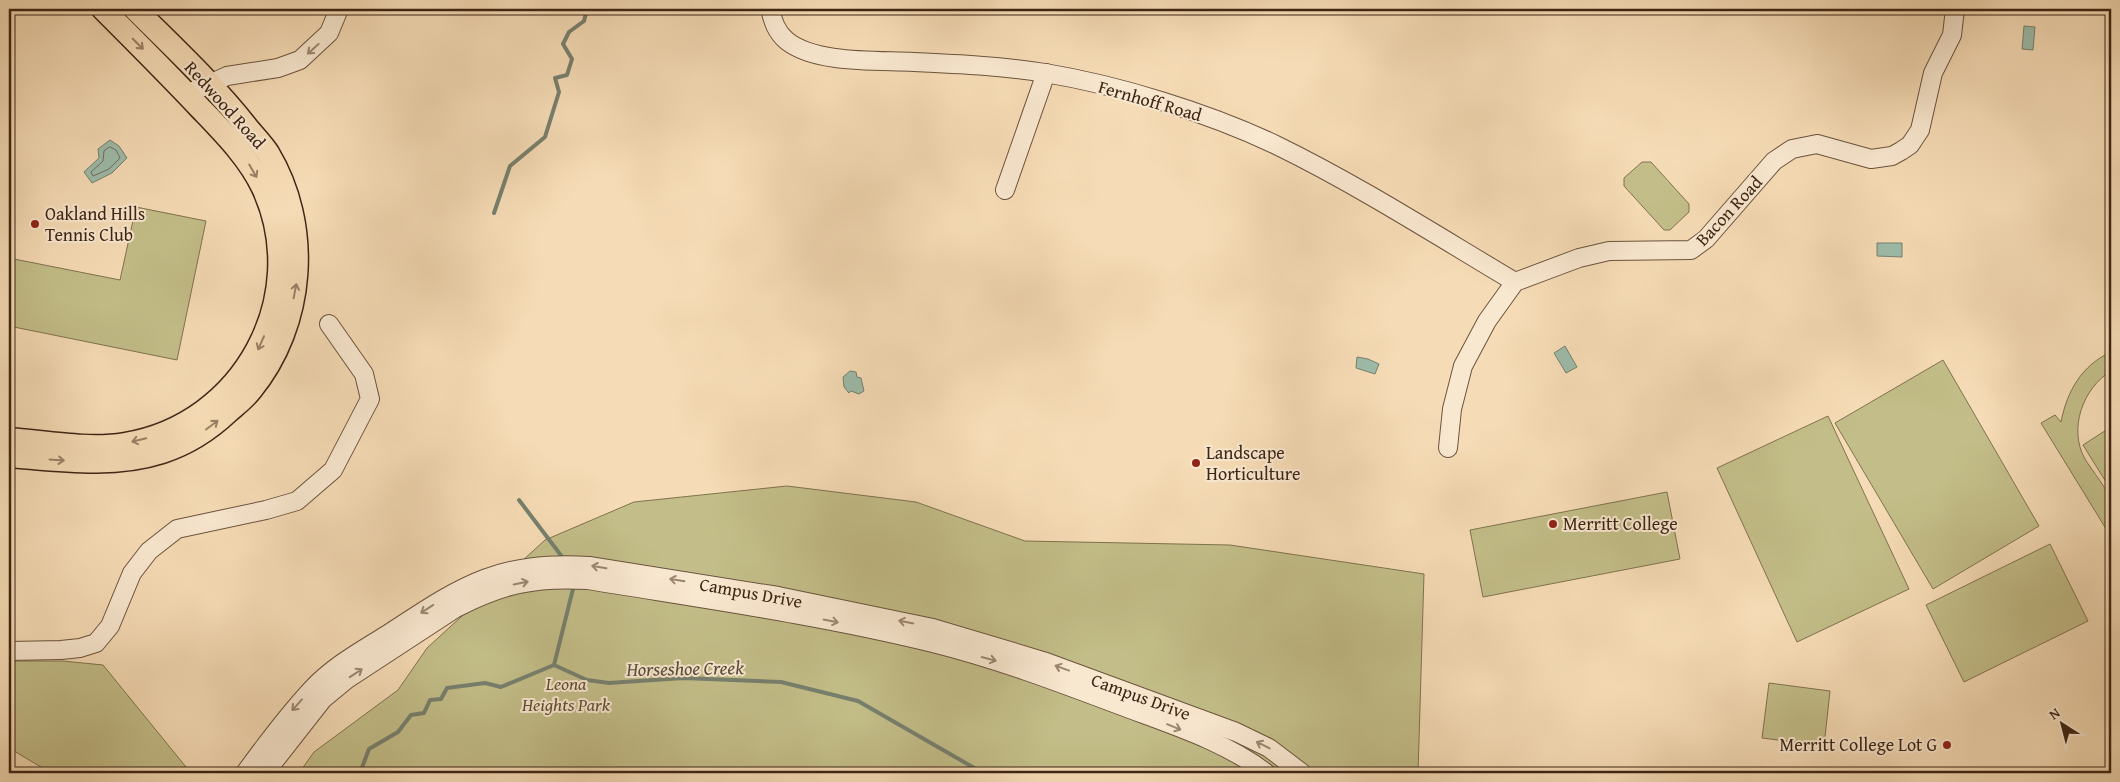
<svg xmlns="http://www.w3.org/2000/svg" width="2120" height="782" viewBox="0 0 2120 782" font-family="'Gentium Book Plus',serif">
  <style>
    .green { fill: #c3be89; stroke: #80724f }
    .water { fill: #9dbcaa; stroke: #77806e }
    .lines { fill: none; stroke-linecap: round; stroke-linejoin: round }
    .shore { stroke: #6d7060; stroke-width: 1 }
    .stream { stroke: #77806e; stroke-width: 4 }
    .minor-casing { stroke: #6b533d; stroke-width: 20 }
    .major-casing { stroke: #3d2515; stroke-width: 25 }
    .minor { stroke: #f9e8d0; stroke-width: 18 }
    .major { stroke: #f6dcb6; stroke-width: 22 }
    .oneway { stroke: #9a8066 }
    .oneway2 { stroke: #9b8672 }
    .poi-dot { fill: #8f2418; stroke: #f9e8d0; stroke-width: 2 }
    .labels { text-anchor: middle; stroke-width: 4; stroke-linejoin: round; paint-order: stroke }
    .street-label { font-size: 18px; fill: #3d2515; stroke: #f9e8d0 }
    .poi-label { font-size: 18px; fill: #3d2515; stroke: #f9e8d0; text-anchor: start }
    .park-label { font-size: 18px; font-style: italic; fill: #5e4b32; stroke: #f9e8d0 }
    .water-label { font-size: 19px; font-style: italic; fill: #554b3a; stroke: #f9e8d0 }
  </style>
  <rect width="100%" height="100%" fill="#f6dcb6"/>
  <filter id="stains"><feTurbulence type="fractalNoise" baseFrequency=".004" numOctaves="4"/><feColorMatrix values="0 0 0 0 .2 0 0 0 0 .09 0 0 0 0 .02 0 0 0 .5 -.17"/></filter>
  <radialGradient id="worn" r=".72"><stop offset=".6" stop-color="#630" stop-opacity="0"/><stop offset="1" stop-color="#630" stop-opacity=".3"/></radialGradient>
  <g class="green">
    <polygon points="1642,162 1651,162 1689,204 1689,212 1670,230 1664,230 1624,186 1624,178"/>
    <polygon points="136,207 206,221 177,360 9,326 9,258 120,280"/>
    <path d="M2111 352V371C2083 388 2068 429 2085 459 2092 471 2108 489 2111 502 2114 512 2111 527 2111 537L2041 423 2055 415 2061 422C2067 391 2082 365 2111 352Z"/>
    <polygon points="1943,360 2039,526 1933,589 1835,423"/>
    <polygon points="1828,416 1909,589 1797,642 1717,468"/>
    <polygon points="2111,427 2111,490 2083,445"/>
    <polygon points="787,486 916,502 1025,541 1230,545 1424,574 1418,773 299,773 314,752 398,690 427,648 545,540 634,502"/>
    <polygon points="1667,492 1680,559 1483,597 1470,530"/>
    <polygon points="2050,544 2088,621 1964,682 1926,605"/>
    <polygon points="9,661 63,661 103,665 186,767 174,773 51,773 9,748"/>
    <polygon points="1769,683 1830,691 1824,746 1762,738"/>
  </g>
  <g class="water">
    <polygon points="2024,26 2035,27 2033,50 2022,49"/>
    <polygon points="110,140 119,146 127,158 112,173 92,183 84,172 99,158 98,149"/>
    <polygon points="1877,243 1902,243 1902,257 1877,256"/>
    <polygon points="1565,346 1577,367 1566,373 1554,353"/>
    <polygon points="1357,357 1368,359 1379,364 1375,374 1356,368"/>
    <polygon points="850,371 856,372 857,377 861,378 864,391 859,394 851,391 849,393 844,387 843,377"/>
  </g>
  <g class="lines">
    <polygon class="shore" points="110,147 116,150 120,158 109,169 93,176 91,172 103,161 104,151"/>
    <g class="stream">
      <polyline points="494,213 510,166 545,137 559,92 555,78 567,75 572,59 563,44 569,32 584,21 587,9"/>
      <polyline points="519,500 563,558"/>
      <polyline points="554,665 573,589"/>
      <polyline points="360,773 369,749 398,732 411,715 424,713 430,700 441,699 447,688 485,683 501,687 554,665 587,680 609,683 683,678 781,682 858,701 983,773"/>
    </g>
    <g class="minor-casing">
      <g id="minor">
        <path d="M770 9C773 21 776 32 787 41 816 64 878 60 914 62 958 64 1002 66 1045 73 1118 85 1209 113 1276 145 1358 185 1436 235 1515 282"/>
        <polyline points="187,94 227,76 278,68 300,60 329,33 339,9"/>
        <polyline points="1005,190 1046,73"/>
        <polyline points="1448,448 1452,409 1463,366 1487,321 1515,282 1579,258 1609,251 1691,250 1706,239 1774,161 1792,149 1817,144 1871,159 1892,156 1901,151 1910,145 1920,130 1933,73 1952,35 1955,9"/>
        <polyline points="9,651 61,650 80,648 96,643 110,626 132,573 149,551 177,529 266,510 297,501 333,470 370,399 364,374 329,324"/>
        <path d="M245 773C266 744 287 716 311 690 333 666 361 651 388 634 463 585 496 561 589 566L778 596 933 628 1043 661 1236 732 1269 748 1302 773"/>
        <path d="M265 773 323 699 346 680 456 608C503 584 534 577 588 580 703 599 819 615 933 643 997 659 1058 682 1119 705 1169 724 1225 741 1266 773"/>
      </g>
    </g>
    <g class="major-casing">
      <g id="major">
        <path d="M9 439C47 442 88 450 125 444 243 425 313 297 263 188 249 158 224 133 201 109 169 75 136 42 103 9"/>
        <path d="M9 456C60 460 112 468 162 452 187 444 210 429 229 411 237 404 245 398 251 390 305 324 312 226 268 153 262 144 253 135 246 126 213 84 173 47 135 9"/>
      </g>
    </g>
    <use href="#minor" class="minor"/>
    <use href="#major" class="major"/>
  </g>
  <defs><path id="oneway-shaft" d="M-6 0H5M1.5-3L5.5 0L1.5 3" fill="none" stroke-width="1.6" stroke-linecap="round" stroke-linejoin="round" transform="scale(1.25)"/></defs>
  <g class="oneway">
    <use href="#oneway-shaft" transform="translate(138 44) rotate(45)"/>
    <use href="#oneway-shaft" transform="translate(253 171) rotate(60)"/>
    <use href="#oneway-shaft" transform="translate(295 291) rotate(-79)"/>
    <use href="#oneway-shaft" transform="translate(261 343) rotate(114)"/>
    <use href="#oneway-shaft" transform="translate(212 425) rotate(-37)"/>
    <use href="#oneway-shaft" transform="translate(139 440) rotate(166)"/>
    <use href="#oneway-shaft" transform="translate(57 460) rotate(4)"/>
  </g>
  <g class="oneway2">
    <use href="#oneway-shaft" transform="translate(313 49) rotate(138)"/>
    <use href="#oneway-shaft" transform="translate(599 567) rotate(-171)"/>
    <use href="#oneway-shaft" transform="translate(677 580) rotate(-171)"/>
    <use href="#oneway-shaft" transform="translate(521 583) rotate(-12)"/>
    <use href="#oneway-shaft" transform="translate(427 609) rotate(147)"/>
    <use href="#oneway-shaft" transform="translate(831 621) rotate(11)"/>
    <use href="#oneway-shaft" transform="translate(906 622) rotate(-169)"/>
    <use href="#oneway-shaft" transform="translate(989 659) rotate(15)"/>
    <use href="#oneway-shaft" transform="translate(1062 668) rotate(-160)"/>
    <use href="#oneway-shaft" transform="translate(356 673) rotate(-33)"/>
    <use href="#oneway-shaft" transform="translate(297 705) rotate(132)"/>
    <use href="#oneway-shaft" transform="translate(1174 727) rotate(22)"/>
    <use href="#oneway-shaft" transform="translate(1263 745) rotate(-153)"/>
  </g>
  <g class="poi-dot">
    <circle cx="35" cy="224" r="5"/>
    <circle cx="1196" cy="463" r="5"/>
    <circle cx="1553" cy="524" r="5"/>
    <circle cx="1947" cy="745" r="5"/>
  </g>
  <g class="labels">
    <g class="street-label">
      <text transform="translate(1150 101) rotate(16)" y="6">Fernhoff Road</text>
      <text transform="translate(225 105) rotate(48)" y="6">Redwood Road</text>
      <text transform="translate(1729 211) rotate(-47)" y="6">Bacon Road</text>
      <text transform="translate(751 593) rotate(10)" y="6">Campus Drive</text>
      <text transform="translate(1141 697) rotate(20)" y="6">Campus Drive</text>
    </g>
    <g class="poi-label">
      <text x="45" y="220">Oakland Hills<tspan x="45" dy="21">Tennis Club</tspan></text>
      <text x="1206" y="459">Landscape<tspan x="1206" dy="21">Horticulture</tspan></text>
      <text x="1563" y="530">Merritt College</text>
      <text x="1937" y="751" text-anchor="end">Merritt College Lot G</text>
    </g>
    <g class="park-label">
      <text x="566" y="690">Leona<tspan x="566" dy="21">Heights Park</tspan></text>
    </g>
    <g class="water-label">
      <text transform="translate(685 668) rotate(-1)" y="7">Horseshoe Creek</text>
    </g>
  </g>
  <rect width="2120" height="782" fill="none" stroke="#f6dcb6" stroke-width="30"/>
  <rect x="10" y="10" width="2100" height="762" fill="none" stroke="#3d2515" stroke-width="2.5"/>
  <rect x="15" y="15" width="2090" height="752" fill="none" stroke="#3d2515"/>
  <g transform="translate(2062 724) rotate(324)" stroke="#f9e8d0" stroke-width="4" paint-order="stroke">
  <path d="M0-4L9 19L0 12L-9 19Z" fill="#3d2515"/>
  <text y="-8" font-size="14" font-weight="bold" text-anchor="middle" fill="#3d2515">N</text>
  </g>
  <rect width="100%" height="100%" filter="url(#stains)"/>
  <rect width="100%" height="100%" fill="url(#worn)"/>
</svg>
